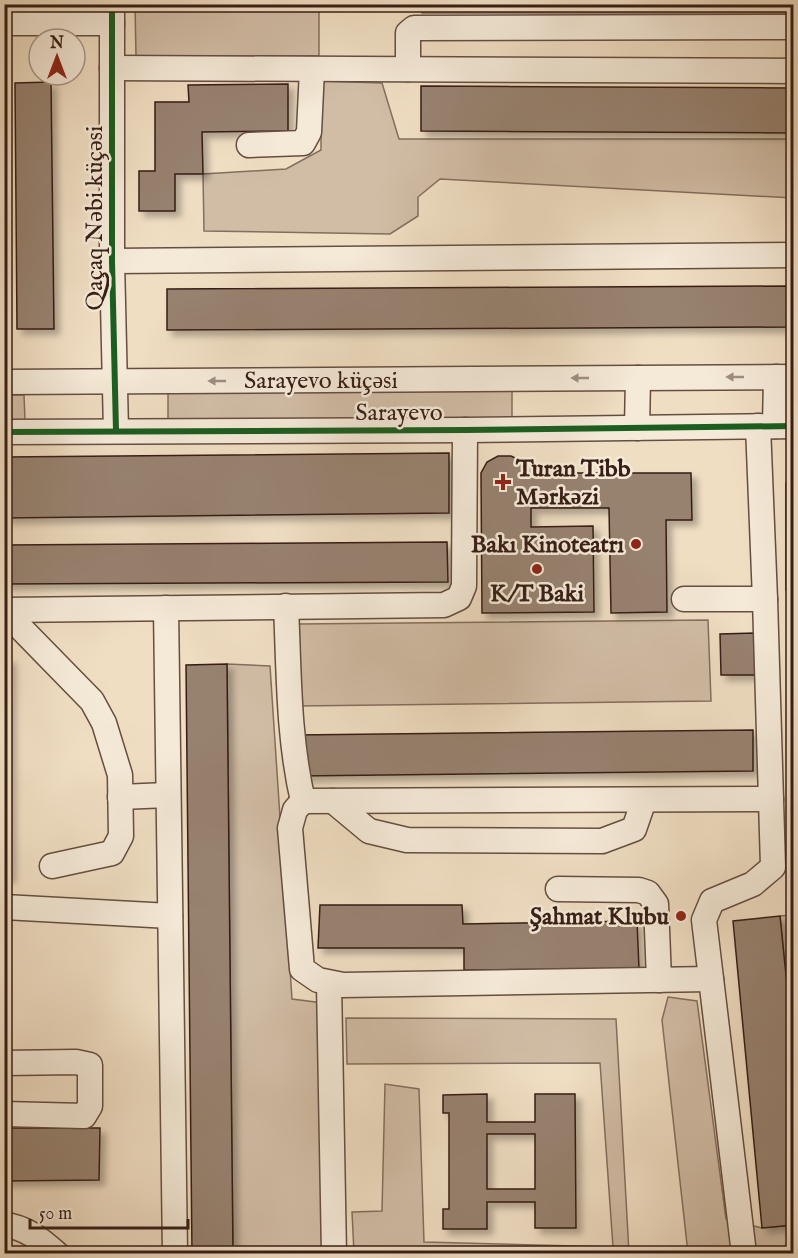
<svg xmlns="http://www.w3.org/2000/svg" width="798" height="1258" viewBox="0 0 798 1258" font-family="'IM FELL English',serif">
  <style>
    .green { fill: #d1bda6; stroke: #846e5e; stroke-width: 1.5 }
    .building { fill: #978270; stroke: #371e16; stroke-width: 1.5; fill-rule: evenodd; filter: url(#shadow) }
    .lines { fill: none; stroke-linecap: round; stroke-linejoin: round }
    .minor-casing { stroke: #654e41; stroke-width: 27 }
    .minor { stroke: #f5ead8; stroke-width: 24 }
    .cycleway-casing { stroke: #f5ead8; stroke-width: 10 }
    .cycleway { stroke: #1b5e20; stroke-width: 6 }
    .oneway { fill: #a08e81 }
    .poi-dot { fill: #8f2418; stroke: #f5ead8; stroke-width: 2 }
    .labels { text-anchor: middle; stroke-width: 5; stroke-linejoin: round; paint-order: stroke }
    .street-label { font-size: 24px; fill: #371e16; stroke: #f5ead8 }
    .poi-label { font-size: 24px; font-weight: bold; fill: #371e16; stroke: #f5ead8; text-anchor: end }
  </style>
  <defs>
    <filter id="shadow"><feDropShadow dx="5.5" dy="5.5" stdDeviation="3" flood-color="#0004"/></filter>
  </defs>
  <rect width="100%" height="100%" fill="#f0dec3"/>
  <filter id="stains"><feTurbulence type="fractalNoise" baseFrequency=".00333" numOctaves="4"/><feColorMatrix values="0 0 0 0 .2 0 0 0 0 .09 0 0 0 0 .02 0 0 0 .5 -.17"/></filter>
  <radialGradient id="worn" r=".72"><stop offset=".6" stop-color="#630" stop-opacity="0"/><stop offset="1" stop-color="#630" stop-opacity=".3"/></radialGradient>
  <g class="green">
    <polygon points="793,4 793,13 422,13 422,5"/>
    <polygon points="135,5 319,5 319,56 136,56"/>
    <polygon points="321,81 382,83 399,139 793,139 793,198 440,179 418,197 418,216 390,234 204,231 203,174 286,169 321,150"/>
    <polygon points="512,390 512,418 168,421 168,392"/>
    <polygon points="4,395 24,395 25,420 5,420"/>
    <polygon points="708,620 711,701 297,706 298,624"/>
    <polygon points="227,664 270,666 292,999 331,1004 333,1253 233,1253"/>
    <polygon points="793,915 793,1054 780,916"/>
    <polygon points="668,997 697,1001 726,1219 762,1228 793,1225 793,1253 688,1253 662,1020"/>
    <polygon points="346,1018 616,1019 629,1253 354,1253 352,1212 382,1211 385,1084 419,1089 424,1242 613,1247 600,1063 347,1064"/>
  </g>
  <g class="building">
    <polygon points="51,82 54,329 17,329 15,83"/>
    <polygon points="288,84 288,131 202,132 203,174 175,174 175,211 139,211 139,171 155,171 155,102 189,102 188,85"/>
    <polygon points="421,86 794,88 794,133 421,131"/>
    <polygon points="794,286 794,327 167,330 167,289"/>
    <polygon points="449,453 449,513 4,518 4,457"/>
    <polygon points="498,456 511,456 522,461 528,473 691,473 692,520 666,520 667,612 611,613 609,508 531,508 531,527 593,526 594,612 482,613 481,473 487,462"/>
    <rect x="786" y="483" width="8" height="107"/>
    <polygon points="447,542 448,582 4,584 4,545"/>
    <polygon points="755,633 756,675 721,675 720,634"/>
    <rect x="4" y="658" width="6" height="219"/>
    <polygon points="227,664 233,1254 192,1254 186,665"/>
    <polygon points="753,730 753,771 298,776 297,735"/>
    <polygon points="320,905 462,905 463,924 637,921 639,969 464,970 464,948 318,948"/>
    <polygon points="780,916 794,1054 794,1225 762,1228 733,921"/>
    <path d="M487 1094V1122H535V1094H575L576 1228H535V1202H487V1229H443V1209H449V1113H443V1095ZM487 1134H535V1189H487Z"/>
    <polygon points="4,1128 100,1128 99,1180 4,1181"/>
  </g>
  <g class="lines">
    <g class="minor-casing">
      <g id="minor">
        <polyline points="112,4 112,261 116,431"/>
        <polyline points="4,23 112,23"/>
        <polyline points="112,68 794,71"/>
        <polyline points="408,69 408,33 414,28 794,27"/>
        <polyline points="249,145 303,143 309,132 312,69"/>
        <polyline points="112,261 794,255"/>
        <polyline points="4,382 794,377"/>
        <polyline points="775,426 776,377"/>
        <polyline points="637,428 638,378"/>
        <polyline points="4,432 465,430 794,426"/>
        <polyline points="684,599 765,599"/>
        <path d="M286 606C289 671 288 737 303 801"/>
        <polyline points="166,608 175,1254"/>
        <polyline points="4,610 444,605 459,598 464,586 465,430"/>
        <polyline points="4,611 92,701 104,723 120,775 121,836 112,853 52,866"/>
        <polyline points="120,797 168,795"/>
        <polyline points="333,801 369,831 407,840 602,841 634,829 644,800"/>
        <polyline points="558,889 639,890 648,893 656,904 659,980"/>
        <polyline points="4,907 170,916"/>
        <polyline points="711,979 343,985 318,980 302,969 290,828 295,810 303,801 771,799"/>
        <polyline points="329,983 334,1254"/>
        <polyline points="4,1063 76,1062 90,1065 90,1106 84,1116 4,1114"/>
        <path d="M4 1225C26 1227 41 1240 57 1254"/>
        <polyline points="744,1254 704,920 712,901 753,884 773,867 765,599 758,426"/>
      </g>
    </g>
    <use href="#minor" class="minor"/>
    <g class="cycleway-casing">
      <g id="cycleway">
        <polyline points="112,4 112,261 116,431"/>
        <polyline points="4,432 465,430 794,426"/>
      </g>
    </g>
    <use href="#cycleway" class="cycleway"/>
  </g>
  <defs><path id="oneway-solid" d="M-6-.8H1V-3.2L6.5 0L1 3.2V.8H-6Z" transform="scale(1.5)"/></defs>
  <g class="oneway">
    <use href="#oneway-solid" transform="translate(735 377) rotate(180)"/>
    <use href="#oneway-solid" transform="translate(580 378) rotate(180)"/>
    <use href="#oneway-solid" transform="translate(217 381) rotate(180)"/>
  </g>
  <g class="poi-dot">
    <path d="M500 473h6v6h6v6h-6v6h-6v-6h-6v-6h6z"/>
    <circle cx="636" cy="544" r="6"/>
    <circle cx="537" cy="569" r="6"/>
    <circle cx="681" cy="916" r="6"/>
  </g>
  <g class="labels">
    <g class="street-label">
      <text transform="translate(94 218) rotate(-90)" y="8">Qaçaq Nəbi küçəsi</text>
      <text x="321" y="388">Sarayevo küçəsi</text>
      <text x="399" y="420">Sarayevo</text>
    </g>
    <g class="poi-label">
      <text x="516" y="476" text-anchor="start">Turan Tibb<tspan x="516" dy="28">Mərkəzi</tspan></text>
      <text x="624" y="552">Bakı Kinoteatrı</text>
      <text x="537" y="601" text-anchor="middle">K/T Baki</text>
      <text x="669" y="924">Şahmat Klubu</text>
    </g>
  </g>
  <rect width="798" height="1258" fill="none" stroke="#f0dec3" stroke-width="24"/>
  <rect x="6" y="6" width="786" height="1246" fill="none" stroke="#371e16" stroke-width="3"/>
  <rect x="12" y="12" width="774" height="1234" fill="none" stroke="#371e16" stroke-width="1.5"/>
  <g transform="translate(57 57)"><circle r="28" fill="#f5ead8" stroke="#a9988a" stroke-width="1.5"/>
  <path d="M0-4.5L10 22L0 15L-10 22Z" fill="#8f2418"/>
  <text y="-9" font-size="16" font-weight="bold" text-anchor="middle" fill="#371e16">N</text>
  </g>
  <path d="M30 1219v9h158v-9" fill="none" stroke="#371e16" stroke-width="3"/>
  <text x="39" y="1219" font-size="18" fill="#371e16" stroke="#f5ead8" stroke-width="4.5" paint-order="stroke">50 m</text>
  <rect width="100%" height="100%" filter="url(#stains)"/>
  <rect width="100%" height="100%" fill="url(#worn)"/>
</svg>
